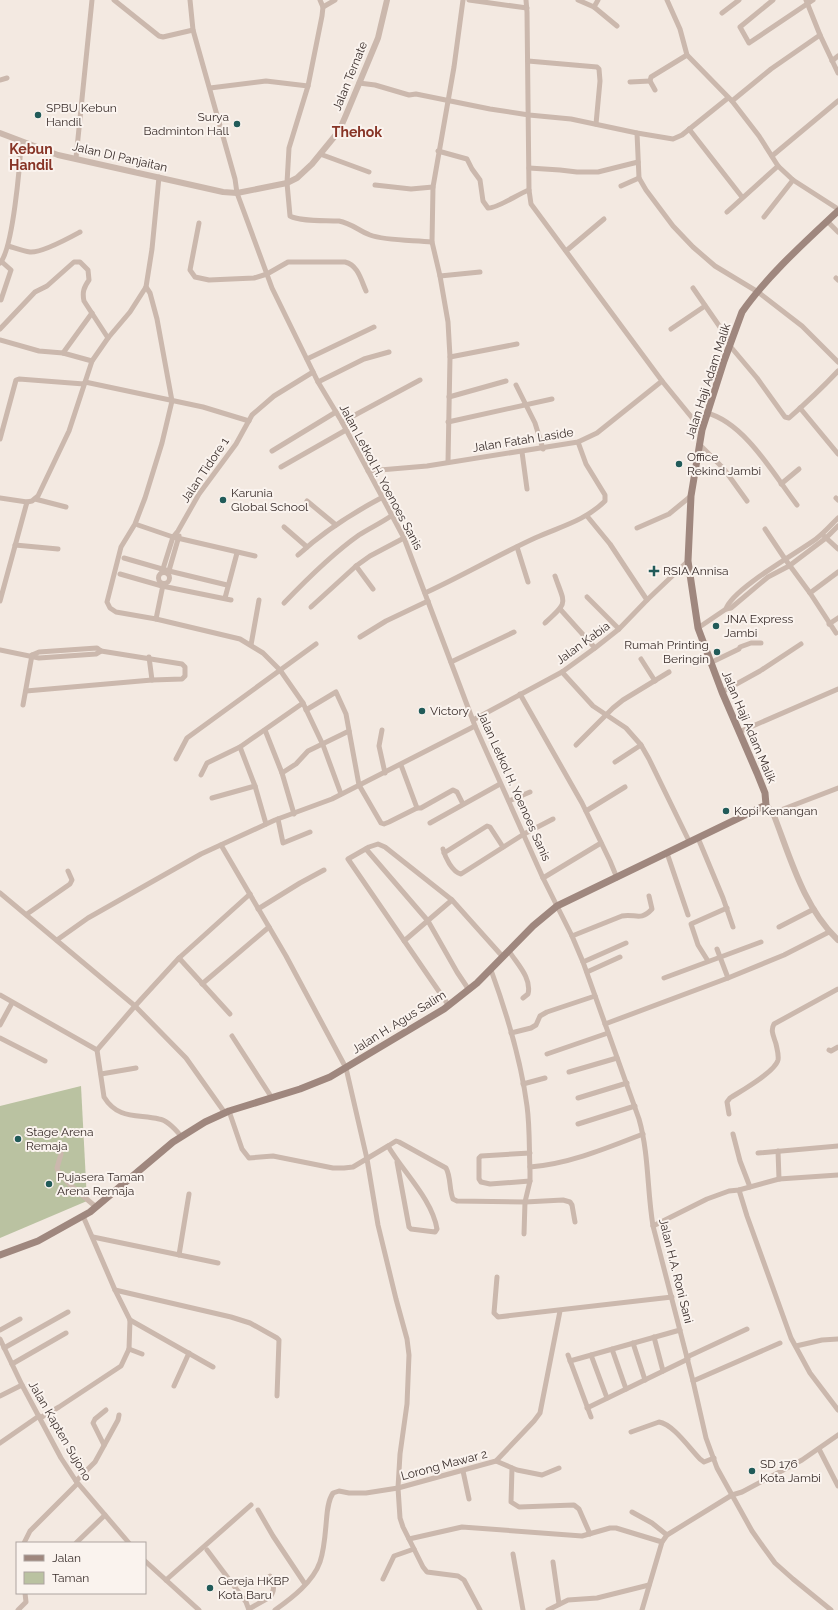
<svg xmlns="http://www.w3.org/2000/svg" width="838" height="1610" viewBox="0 0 838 1610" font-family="Raleway,sans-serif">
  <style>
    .green { fill: #bac2a1 }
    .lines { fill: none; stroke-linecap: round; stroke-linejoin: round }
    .minor { stroke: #cbb8ad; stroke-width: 5 }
    .tertiary { stroke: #cbb8ad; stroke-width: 6 }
    .secondary { stroke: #9f877e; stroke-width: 7 }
    .poi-dot { fill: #215b59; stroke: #faf3ee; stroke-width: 1.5 }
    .labels { text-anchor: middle; stroke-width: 4; stroke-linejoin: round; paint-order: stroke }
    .street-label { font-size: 12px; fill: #3a2e2b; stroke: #faf3ee }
    .poi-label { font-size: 12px; fill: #3a2e2b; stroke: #faf3ee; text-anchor: start }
    .quarter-label { font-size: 14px; font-weight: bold; fill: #873426; stroke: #faf3ee }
  </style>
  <rect width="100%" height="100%" fill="#f3e9e1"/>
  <polygon class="green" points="81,1086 87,1201 0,1238 0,1106"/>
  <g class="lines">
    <g class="minor">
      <polyline points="114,0 159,36 163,37 193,30"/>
      <path d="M190 0 193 30 235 179 237 193 272 288 318 382 342 422 404 538 475 726 543 878 572 936 583 962 639 1119C649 1154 647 1190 653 1226L693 1381 706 1438 717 1468 752 1531 764 1548 775 1563 793 1579 831 1610"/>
      <path d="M320 0 323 7 322 16 308 86 289 148 287 183 290 216C301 222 326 220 339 221 351 223 359 231 370 235 386 241 414 240 432 242"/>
      <polyline points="469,0 527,8"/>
      <polyline points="526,0 527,12 529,190 531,204 662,381 702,430"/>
      <polyline points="578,0 594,7 617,26"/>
      <polyline points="667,0 680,29 687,55 732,101 759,136 778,166 793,180 838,209"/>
      <polyline points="773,0 740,27 749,43 813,0"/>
      <polyline points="806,0 820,35 838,73"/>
      <polyline points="323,7 335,0"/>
      <polyline points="594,7 598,0"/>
      <polyline points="722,13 739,0"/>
      <polyline points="528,61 597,67 599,69 600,81 596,124"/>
      <polyline points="832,61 838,56"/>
      <polyline points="0,80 7,78"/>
      <polyline points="630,82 650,81"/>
      <polyline points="359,83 375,85 409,95 416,94 490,109 529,115 571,119 637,133 673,139 682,135 728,98"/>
      <polyline points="210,88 266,81 308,86"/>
      <polyline points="655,90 650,81 651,77 687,55"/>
      <polyline points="732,101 771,69 820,35"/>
      <polyline points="689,129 742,197"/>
      <polyline points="637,133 639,178 646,190 673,226 693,247 715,266 758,292 802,326 838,362"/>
      <path d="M438 151 467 159 472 169 480 180 483 201 488 208C496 209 518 194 529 190"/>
      <polyline points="320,154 369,172"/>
      <polyline points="772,156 838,101"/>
      <polyline points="76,158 92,0"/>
      <polyline points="529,168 560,170 577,172 598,172 638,162"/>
      <polyline points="375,185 411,189 433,187"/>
      <polyline points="621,186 639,178"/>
      <polyline points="727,212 778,166"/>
      <polyline points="764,217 793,180"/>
      <polyline points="827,221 838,232"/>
      <path d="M199 223 190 270 195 277 209 280 254 278 267 274 288 262H345C358 265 361 280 366 291"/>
      <path d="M8 246C15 248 23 251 30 252 42 253 69 238 80 232"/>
      <polyline points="566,251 604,219"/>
      <path d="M0 263C13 249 20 164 21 142"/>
      <polyline points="440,276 480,272"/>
      <polyline points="836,278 838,280"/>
      <polyline points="146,287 150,293 157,319 172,401 162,443 145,498 135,524 121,547 107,602 110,608 116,612 156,619 240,639 263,653 280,670 303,703 323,745 341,794"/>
      <polyline points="693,288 731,343"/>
      <polyline points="1,300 11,270 2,262"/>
      <path d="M0 329 35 292 47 286 74 262H80L88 270 89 280C84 287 82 292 84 301L108 338"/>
      <polyline points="671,329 705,306"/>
      <polyline points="0,340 39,351 63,353 92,361"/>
      <path d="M730 346 757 378 785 417 789 418C806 403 822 388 838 371"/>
      <polyline points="63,353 92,313"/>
      <polyline points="450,357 517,344"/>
      <polyline points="307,359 374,327"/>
      <polyline points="85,382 203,407 249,421"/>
      <polyline points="318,382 364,359 389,352"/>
      <polyline points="516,385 535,423 543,449"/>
      <polyline points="449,397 506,381"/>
      <polyline points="800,408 838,454"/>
      <path d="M707 413C745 423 774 475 797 505"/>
      <polyline points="342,422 420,380"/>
      <polyline points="448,422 552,399"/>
      <polyline points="0,439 16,380 19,379 84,384"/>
      <polyline points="699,444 724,469 747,501"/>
      <polyline points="272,451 336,412"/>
      <polyline points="522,452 527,489"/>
      <polyline points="448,462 450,357 448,322 440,276 432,242 433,187 454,67 463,0"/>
      <polyline points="281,467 346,430"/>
      <polyline points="368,471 427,466 578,442 597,433 662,381"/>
      <polyline points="781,484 799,469"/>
      <polyline points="0,498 27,502 32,501 38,496 69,431 92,361 108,338 130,312 146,287 152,249 159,177"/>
      <polyline points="836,498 838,500"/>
      <polyline points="35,499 66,507"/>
      <polyline points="307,501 336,525"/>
      <polyline points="587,516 610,544 647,600"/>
      <polyline points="138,525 173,537 255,556"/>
      <polyline points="284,527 307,547"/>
      <polyline points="637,528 669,514 691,496"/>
      <polyline points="765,529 785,559 810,593 836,633"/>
      <polyline points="824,536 838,549"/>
      <polyline points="15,545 58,549"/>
      <polyline points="517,547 528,582"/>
      <path d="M298 555C323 532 351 514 381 498"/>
      <polyline points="124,558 169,571 227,585"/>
      <polyline points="356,566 373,589"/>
      <polyline points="162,572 173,537 178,531 199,494 236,444 252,415 274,396 313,372"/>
      <circle cx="164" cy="578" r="5.5"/>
      <polyline points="120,574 162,586 231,600"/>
      <polyline points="168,574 179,536"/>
      <path d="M425 593C462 576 498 555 535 538 559 527 585 521 605 501V495L586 464 578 442"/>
      <polyline points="810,593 838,572"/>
      <polyline points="587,597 619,629"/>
      <polyline points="225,598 237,553"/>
      <polyline points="0,601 27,502"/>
      <path d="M284 603C307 579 332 554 359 535 370 528 381 523 391 516"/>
      <polyline points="311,607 356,566 370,556 404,538"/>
      <polyline points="560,609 595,648"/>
      <path d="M726 609C732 589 797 553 816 539 824 533 831 525 838 518"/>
      <polyline points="156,619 163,585"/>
      <path d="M545 623C569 601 565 605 555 576"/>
      <polyline points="829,624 838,618"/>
      <polyline points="698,628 726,609 731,608 768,577 789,566 826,538 838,526"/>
      <polyline points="360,637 386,621 428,601"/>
      <polyline points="251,645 259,600"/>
      <polyline points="0,650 39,658 96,654 101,651"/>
      <polyline points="149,657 152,680"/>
      <polyline points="641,659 655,681"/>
      <polyline points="451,662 514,632"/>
      <polyline points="710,663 739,649 740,647 751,643 761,643"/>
      <polyline points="562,672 593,706 626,728 641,745 649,759 689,841"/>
      <polyline points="26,691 152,680 182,679 185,676 185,667 182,664 101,651 97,648 39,652 32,655"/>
      <polyline points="722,692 760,671 801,644"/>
      <polyline points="520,694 582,803 610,861 617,878"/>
      <polyline points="23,705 32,655"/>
      <polyline points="306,710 336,692 346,714 359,785 381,823 384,824 389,822 417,808"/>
      <polyline points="473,720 562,672 595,648 619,629 647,600 688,561"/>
      <polyline points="265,730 282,773 294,814"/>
      <polyline points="382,730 379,746 385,773"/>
      <polyline points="739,732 838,689"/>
      <polyline points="576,745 613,708 623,700 669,672"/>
      <polyline points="240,747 255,786 266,824"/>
      <polyline points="176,759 187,738 316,644"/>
      <polyline points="615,762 641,745"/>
      <polyline points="401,765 417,808 421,808 453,790 457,792 463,804"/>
      <polyline points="282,773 296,764 308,751 349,731"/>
      <polyline points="201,775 207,763 240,747 303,703"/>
      <polyline points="212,798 255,786"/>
      <polyline points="509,801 530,792"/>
      <polyline points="586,811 625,787"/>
      <polyline points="773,813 838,788"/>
      <polyline points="278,819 283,843 310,832"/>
      <polyline points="430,823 500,784"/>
      <polyline points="698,838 723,898 733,927"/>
      <polyline points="221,845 286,956 346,1068 367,1159 378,1225 396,1299 407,1339 409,1355 407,1404 400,1454 398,1488 400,1518 403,1527 423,1567 427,1572 458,1576 464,1580 480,1610"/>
      <polyline points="366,849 428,921 457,972 469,990"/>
      <path d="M443 849C445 857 452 872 461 874L524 834 553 819"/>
      <polyline points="444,853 487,826 490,827 503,847"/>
      <polyline points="667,853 688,915"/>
      <polyline points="543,878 601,843"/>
      <polyline points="0,893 135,1006 186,1058 225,1113"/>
      <polyline points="258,909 300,883 324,870"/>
      <polyline points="27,914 70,884 72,880 68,871"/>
      <polyline points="779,927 814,909"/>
      <path d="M572 936 622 916C635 913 640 922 652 909L649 896"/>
      <polyline points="57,940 88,918 201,854 275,820 332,799 475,726"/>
      <polyline points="404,941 452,900"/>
      <polyline points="717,949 728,978"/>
      <path d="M509 951C517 964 532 978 528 994L523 998"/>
      <polyline points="179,958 230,1014"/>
      <polyline points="708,961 698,945 691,924 727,908"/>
      <polyline points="583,962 626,943"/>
      <path d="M491 970C507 1014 521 1060 527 1106 530 1128 529 1150 530 1171V1181L525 1202 524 1234"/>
      <polyline points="587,972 620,957"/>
      <polyline points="664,978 761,942"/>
      <polyline points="202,984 269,927"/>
      <path d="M0 995 97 1050 104 1097C118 1120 138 1114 159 1119 167 1120 176 1130 181 1136"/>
      <polyline points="449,1006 348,859 369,847 378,844 385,847 452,900 503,957"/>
      <polyline points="605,1024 728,978 784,955 829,932"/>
      <polyline points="0,1025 12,1003"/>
      <polyline points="511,1033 531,1028 536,1025 540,1016 547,1012 595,996"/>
      <polyline points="232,1036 272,1098"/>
      <polyline points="0,1038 45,1061"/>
      <polyline points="97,1050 135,1006 179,958 250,894"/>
      <polyline points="829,1050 831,1051 838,1047"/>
      <polyline points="547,1054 608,1033"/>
      <polyline points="569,1072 617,1058"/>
      <polyline points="101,1074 136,1068"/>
      <polyline points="523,1084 545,1078"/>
      <polyline points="578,1098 627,1083"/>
      <path d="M229 1111 242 1149 249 1158 273 1156 333 1168H344L353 1167 388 1146C403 1172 432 1199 437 1229L435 1232 411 1229 409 1227 397 1162"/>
      <path d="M729 1114 727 1102 730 1098C741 1091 775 1072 778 1060 779 1055 777 1049 776 1044 774 1037 770 1031 774 1024L838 989"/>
      <polyline points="578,1124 635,1106"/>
      <polyline points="733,1134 740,1161 750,1187"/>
      <path d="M388 1146 396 1141 399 1142 446 1168C451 1177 449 1189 453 1199L457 1201 525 1202 563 1200 570 1202 572 1205 575 1222"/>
      <polyline points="778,1151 779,1179"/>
      <polyline points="758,1153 838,1146"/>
      <polyline points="61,1154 57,1168 58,1171 69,1184 96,1207"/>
      <path d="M530 1167C569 1164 607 1148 643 1134"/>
      <polyline points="530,1181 490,1184 481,1182 479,1179 479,1158 481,1156 530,1153"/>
      <polyline points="739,1190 747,1216 791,1338 810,1373 838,1410"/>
      <polyline points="653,1226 707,1199 729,1191 739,1190 779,1179 838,1175"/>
      <polyline points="93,1237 218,1263"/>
      <polyline points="179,1255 189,1194"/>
      <polyline points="497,1277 494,1313 498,1317 672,1297"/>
      <polyline points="115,1290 231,1317 250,1323 277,1338 279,1340 277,1396"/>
      <polyline points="130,1320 213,1367"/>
      <polyline points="0,1330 20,1319"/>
      <polyline points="654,1337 663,1371"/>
      <polyline points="0,1339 22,1385 61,1458 76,1481 129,1543"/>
      <polyline points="633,1343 645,1380"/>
      <polyline points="796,1346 822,1340 838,1339"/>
      <polyline points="4,1348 68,1312"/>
      <polyline points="129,1349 142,1354"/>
      <polyline points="612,1349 626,1389"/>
      <polyline points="568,1355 591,1417"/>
      <polyline points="591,1355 607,1398"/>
      <polyline points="687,1357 747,1329"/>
      <polyline points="570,1361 680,1330"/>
      <polyline points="12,1364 66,1333"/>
      <polyline points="693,1381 780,1343"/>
      <polyline points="174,1386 189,1353"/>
      <polyline points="0,1396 22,1385"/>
      <polyline points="587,1408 688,1359"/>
      <polyline points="40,1418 59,1407 121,1366 129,1349 130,1320 115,1290 83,1216"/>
      <path d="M631 1432 659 1422C673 1424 690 1449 700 1459L704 1462 714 1458"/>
      <polyline points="0,1443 39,1416"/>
      <polyline points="104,1445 93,1423 95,1419 106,1410"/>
      <polyline points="819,1449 838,1486"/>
      <polyline points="496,1461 517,1470 542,1475 559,1468"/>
      <polyline points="512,1468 511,1502 519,1507 574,1505 579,1509 590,1534"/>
      <polyline points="463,1471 469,1499"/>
      <polyline points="76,1481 95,1462 118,1420 119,1415"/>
      <polyline points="258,1510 273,1536 305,1584"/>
      <polyline points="632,1512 652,1523 667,1535"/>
      <polyline points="409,1539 462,1527 582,1536 610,1528 616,1528 662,1542"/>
      <polyline points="24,1543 30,1531 77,1484"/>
      <polyline points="76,1543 105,1515"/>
      <polyline points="207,1550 246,1602 249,1610"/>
      <polyline points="513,1554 523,1610"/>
      <polyline points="145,1561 199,1610"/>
      <polyline points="553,1562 559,1604"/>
      <polyline points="383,1579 394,1556 414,1549"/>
      <polyline points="166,1580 251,1505"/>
      <path d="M249 1609 270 1597C276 1589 273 1584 270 1576"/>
      <polyline points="18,1610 26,1602 25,1593"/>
      <path d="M275 1610C292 1598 313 1582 320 1562 324 1550 325 1537 326 1525 327 1515 327 1502 333 1493L339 1491 349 1493H366L398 1488 496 1461 534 1421 540 1413 560 1311"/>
      <polyline points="548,1610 568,1600 597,1598 649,1585"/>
      <polyline points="642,1610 662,1542 667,1535 732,1495 742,1492 802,1460 838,1435"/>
    </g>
    <g class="tertiary">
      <polyline points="0,133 58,155 223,192 237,193 287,183 297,178 312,164 339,131 346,115 378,38 387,0"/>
      <path d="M766 805 773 813C790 856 803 907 838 940"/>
    </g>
    <path class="secondary" d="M0 1255 38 1241 90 1212 173 1142 205 1122 229 1111 300 1089 330 1077 444 1009 477 983 533 926 557 906 766 805 765 793 757 773 722 692 698 628 688 561 691 496 702 430 724 361 742 312C767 276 806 241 838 211"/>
  </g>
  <g class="poi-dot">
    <circle cx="38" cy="115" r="4"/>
    <circle cx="237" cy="124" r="4"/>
    <circle cx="679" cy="464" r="4"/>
    <circle cx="223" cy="500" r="4"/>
    <path d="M652 565h4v4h4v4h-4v4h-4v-4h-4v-4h4z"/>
    <circle cx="716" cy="626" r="4"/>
    <circle cx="717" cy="652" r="4"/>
    <circle cx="422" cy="711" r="4"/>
    <circle cx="726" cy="811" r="4"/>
    <circle cx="18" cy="1139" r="4"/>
    <circle cx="49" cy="1184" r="4"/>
    <circle cx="752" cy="1471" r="4"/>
    <circle cx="210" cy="1588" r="4"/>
  </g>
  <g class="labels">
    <g class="street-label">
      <text transform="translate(350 76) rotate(-68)" y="4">Jalan Ternate</text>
      <text transform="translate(120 157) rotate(13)" y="4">Jalan DI Panjaitan</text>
      <text transform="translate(708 381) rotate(-72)" y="4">Jalan Haji Adam Malik</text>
      <text transform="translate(523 440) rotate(-9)" y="4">Jalan Fatah Laside</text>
      <text transform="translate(205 470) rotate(-56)" y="4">Jalan Tidore 1</text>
      <text transform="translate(381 477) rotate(62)" y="4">Jalan Letkol H. Yoenoes Sanis</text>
      <text transform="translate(583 643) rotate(-36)" y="4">Jalan Kabia</text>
      <text transform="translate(749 727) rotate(67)" y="4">Jalan Haji Adam Malik</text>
      <text transform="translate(514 786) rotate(66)" y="4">Jalan Letkol H. Yoenoes Sanis</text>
      <text transform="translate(399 1022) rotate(-32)" y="4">Jalan H. Agus Salim</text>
      <text transform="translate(676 1271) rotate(76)" y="4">Jalan H.A. Roni Sani</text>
      <text transform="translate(60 1431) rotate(60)" y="4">Jalan Kapten Sujono</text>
      <text transform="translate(444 1465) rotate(-15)" y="4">Lorong Mawar 2</text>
    </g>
    <g class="poi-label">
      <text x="46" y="112">SPBU Kebun<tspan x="46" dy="14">Handil</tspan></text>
      <text x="229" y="121" text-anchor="end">Surya<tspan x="229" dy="14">Badminton Hall</tspan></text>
      <text x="687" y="461">Office<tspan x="687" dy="14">Rekind Jambi</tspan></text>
      <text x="231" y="497">Karunia<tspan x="231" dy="14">Global School</tspan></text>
      <text x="663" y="575">RSIA Annisa</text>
      <text x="724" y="623">JNA Express<tspan x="724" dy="14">Jambi</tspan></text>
      <text x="709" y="649" text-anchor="end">Rumah Printing<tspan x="709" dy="14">Beringin</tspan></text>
      <text x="430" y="715">Victory</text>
      <text x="734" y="815">Kopi Kenangan</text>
      <text x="26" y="1136">Stage Arena<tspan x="26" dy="14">Remaja</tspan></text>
      <text x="57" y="1181">Pujasera Taman<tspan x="57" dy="14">Arena Remaja</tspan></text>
      <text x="760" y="1468">SD 176<tspan x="760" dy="14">Kota Jambi</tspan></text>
      <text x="218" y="1585">Gereja HKBP<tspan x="218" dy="14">Kota Baru</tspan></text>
    </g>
    <g class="quarter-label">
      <text x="357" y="137">Thehok</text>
      <text x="31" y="154">Kebun<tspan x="31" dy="16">Handil</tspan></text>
    </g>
  </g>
  <rect x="16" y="1542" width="130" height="52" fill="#faf3ee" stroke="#ada4a0"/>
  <rect x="24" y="1555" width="20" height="6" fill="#9f877e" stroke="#ada4a0"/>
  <text x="52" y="1562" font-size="12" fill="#3a2e2b">Jalan</text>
  <rect x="24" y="1572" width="20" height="12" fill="#bac2a1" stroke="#ada4a0"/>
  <text x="52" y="1582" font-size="12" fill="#3a2e2b">Taman</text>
</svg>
